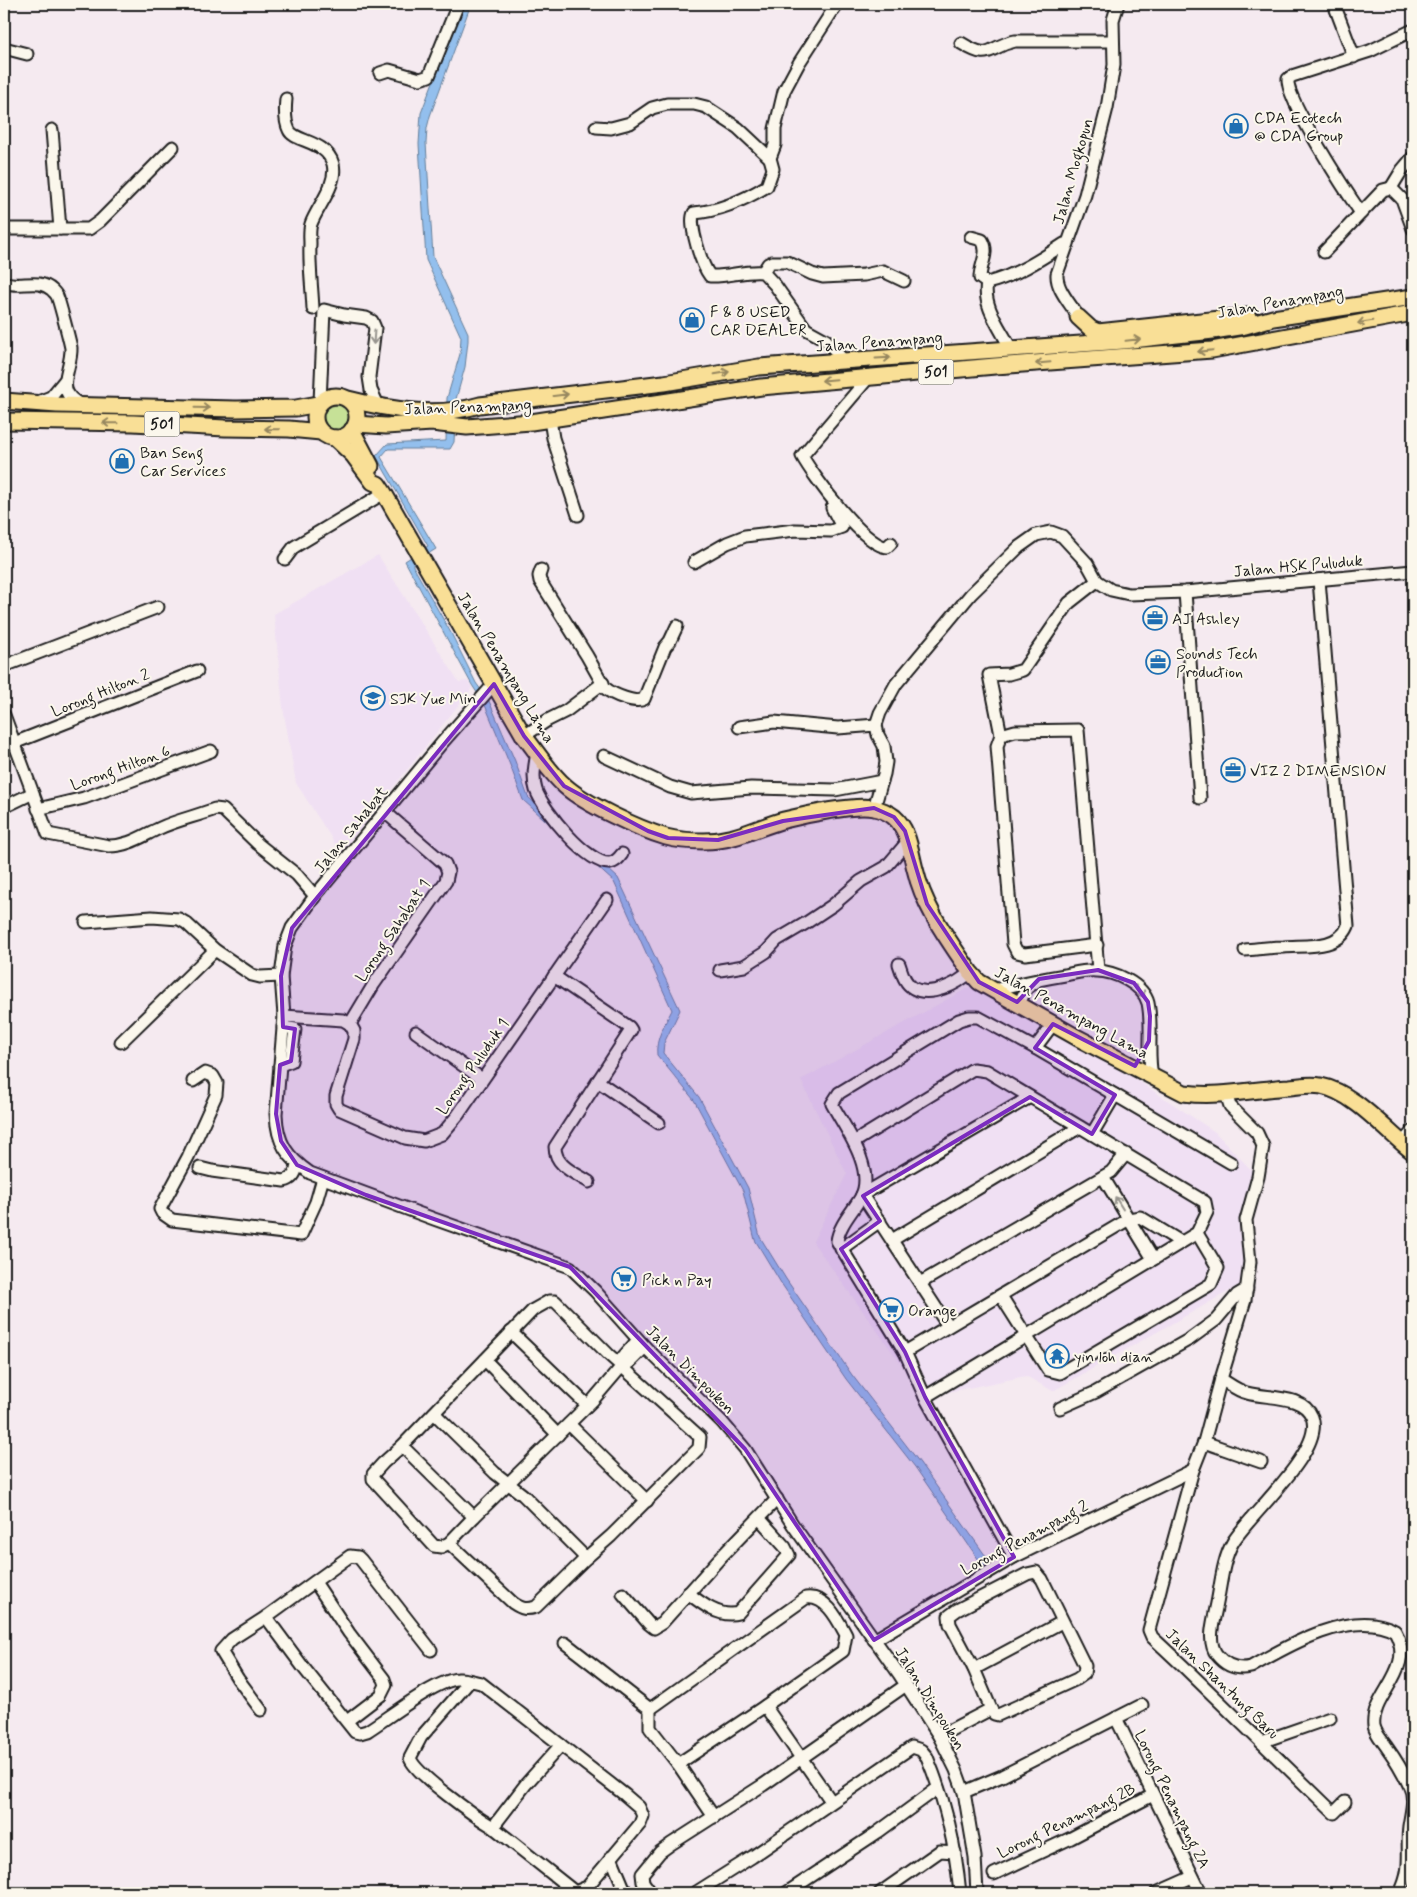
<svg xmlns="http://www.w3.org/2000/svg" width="1417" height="1897" viewBox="0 0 1417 1897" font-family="Mynerve,sans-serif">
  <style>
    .built { fill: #f0e0f3 }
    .green { fill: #c6e197; stroke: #717e5a }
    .water { fill: #93bfed; stroke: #637e99 }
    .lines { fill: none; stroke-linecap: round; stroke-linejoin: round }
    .minor-casing { stroke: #1c1c1c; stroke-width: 15 }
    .major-casing { stroke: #1c1c1c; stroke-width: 19 }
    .minor { stroke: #fbf7ec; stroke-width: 11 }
    .major { stroke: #f9df96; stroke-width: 15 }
    .oneway { stroke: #96875f }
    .oneway2 { stroke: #97948e }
    .marked { fill: #7b2cbf; fill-opacity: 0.2; stroke: #7b2cbf; stroke-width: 4; stroke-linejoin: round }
    .labels { text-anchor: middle; stroke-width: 4; stroke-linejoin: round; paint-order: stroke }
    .shield { fill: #fbf7ec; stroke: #5f5e5a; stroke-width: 1 }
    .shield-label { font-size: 15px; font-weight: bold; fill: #1c1c1c }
    .poi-label { font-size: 16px; fill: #1c1c1c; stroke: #fbf7ec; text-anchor: start }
    .street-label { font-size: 16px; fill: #1c1c1c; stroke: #fbf7ec }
  </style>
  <rect width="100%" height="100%" fill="#f5eaf0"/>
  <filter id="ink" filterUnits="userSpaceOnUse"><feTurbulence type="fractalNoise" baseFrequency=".02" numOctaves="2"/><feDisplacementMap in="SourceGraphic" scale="10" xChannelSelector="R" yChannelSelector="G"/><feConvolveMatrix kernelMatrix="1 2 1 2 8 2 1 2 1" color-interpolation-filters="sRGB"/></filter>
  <g filter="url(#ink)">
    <g class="built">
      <polygon points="378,555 459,682 468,681 472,688 341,853 296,783 283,708 274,614"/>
      <polygon points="979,982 1053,1024 1215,1132 1258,1177 1246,1220 1247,1281 1053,1391 1026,1376 925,1397 813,1242 847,1174 801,1080"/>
    </g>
    <circle class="green" cx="337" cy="419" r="14"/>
    <path class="water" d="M463 4H471L430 116 427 128 426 143 433 257 468 333V341L465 367 456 399 454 442 450 449H388L381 457 436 549 413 563V566L451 633 476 683 489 701 515 761 528 797 618 878 680 1010 664 1043 663 1053 699 1097 748 1188 760 1237 786 1279 852 1375 920 1463 990 1562 983 1566 915 1467 846 1379 781 1283 755 1240 743 1191 694 1100 657 1055C655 1039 665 1024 672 1010L614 882 523 800 510 765 485 705 472 685 405 561 428 546 376 456 387 444 446 441 447 398 460 354 461 337 426 260 419 144 421 113Z"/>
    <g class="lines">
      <g class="minor-casing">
        <g id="minor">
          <path d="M837 4 799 63 784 91 775 129V145L770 158 773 169 767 186C746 199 720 211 694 213 688 224 702 266 710 276 728 277 745 270 763 272L775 285 806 329 826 340 844 361"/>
          <polyline points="1334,4 1354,57"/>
          <path d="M961 43C992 62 986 47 1015 41H1112"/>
          <polyline points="4,48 27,54"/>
          <polyline points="380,73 389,70 420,79 429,76 458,4"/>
          <path d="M286 99C285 109 285 122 289 130 294 142 326 140 333 164 338 184 317 207 311 224 309 230 310 238 310 244 309 266 312 287 313 309"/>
          <polyline points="596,127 611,128 630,123 652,108 667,104 694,104 706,107 738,128 770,158"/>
          <polyline points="52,130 60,229"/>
          <polyline points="1391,188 1402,199 1413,229"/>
          <polyline points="1391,188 1402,170 1413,157"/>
          <path d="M1361 213C1347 193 1285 98 1288 79L1292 76 1370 51 1413 30"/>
          <polyline points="4,229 89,229 100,221 173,147"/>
          <path d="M971 237 982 240C990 253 980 264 980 278L987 283"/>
          <polyline points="1324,252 1383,190 1391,188"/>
          <polyline points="763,272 768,264 772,262 787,262 812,274 823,277 864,275 883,271 904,281"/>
          <path d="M4 282C19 289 38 277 52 290 52 290 57 295 57 296 59 300 70 342 71 348 72 370 52 392 82 405"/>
          <path d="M1078 317C1071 304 1056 289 1057 274L1085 195 1107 108 1114 65 1113 20 1118 4"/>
          <path d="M1011 349C1001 329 982 306 987 283 1015 276 1040 260 1064 244H1068"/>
          <path d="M869 377 802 456C813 476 865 547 887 547L891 543"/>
          <polyline points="38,402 51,397 65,380"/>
          <polyline points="320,402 324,310 344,315 366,318 372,321 375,328 369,377 371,390 379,407"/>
          <polyline points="550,420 553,438 578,515"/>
          <polyline points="285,559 294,547 384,493"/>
          <polyline points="694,562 727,543 745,536 795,530 831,531 842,527 832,508"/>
          <path d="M541 570 539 576 540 581 587 656 605 688C613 695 636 704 644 699L665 647 670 641 677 626"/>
          <polyline points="1185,592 1200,798"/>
          <polyline points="4,666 158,607"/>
          <path d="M494 684 441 744 315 896 292 928 285 946 281 976 284 1016 276 1114C277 1143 287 1157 310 1173L434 1219 570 1267 595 1291 645 1347 722 1422 745 1449 793 1525 899 1674 939 1736 956 1770 964 1792 975 1857 977 1893"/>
          <path d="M4 715 48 834 109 846C129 846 142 836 160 828 177 820 197 816 215 809L223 810 258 844 297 875 315 896"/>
          <polyline points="739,727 774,722 838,728 876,725"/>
          <polyline points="1001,735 1015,731 1078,730 1098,970"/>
          <polyline points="524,736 548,720 566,711 603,683"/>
          <polyline points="14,743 197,671"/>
          <path d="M537 752C535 765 532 777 536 790 543 810 588 865 610 863 616 862 619 858 622 854"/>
          <polyline points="604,756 670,787 691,793 751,788 835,790 882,781"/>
          <polyline points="4,807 33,793"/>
          <polyline points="874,808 884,774 886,762 884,746 878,735 876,725 880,713 896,684 971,594 1019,547 1036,535 1051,532 1062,536 1087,563 1097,581 1111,590 1129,594 1185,592 1413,571"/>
          <polyline points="38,809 84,798 211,751"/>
          <polyline points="86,922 152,917 179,919 186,923 215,950 252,975 260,977 281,976"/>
          <polyline points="1097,945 1025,954 1017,952 1013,944 997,746 1001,735 989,675 1009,674 1023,670 1069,603 1097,581"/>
          <path d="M1245 950C1258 949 1271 947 1284 947 1304 945 1338 950 1348 926L1319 580"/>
          <path d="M899 964C902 972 904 983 913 988 930 998 958 984 970 972"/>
          <polyline points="720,970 744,966 766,952 777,940 806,923 833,905 861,881 886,867 909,840"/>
          <path d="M554 976 629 1027 631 1030 555 1147C555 1166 575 1173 589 1182"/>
          <path d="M994 990C1018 984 1041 979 1065 975 1075 973 1086 970 1096 971 1114 971 1143 984 1148 1003 1153 1026 1147 1051 1152 1076"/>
          <polyline points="1019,1003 1027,988 1036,982"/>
          <polyline points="284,1016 343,1020 350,1024"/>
          <polyline points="350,1024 354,1031 354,1039 336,1096 336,1104 339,1109 405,1138 424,1141 442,1134 458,1115 607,900"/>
          <polyline points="350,1024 374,984 446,881 448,872 445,864 385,812"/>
          <polyline points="416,1032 482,1079"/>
          <polyline points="121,1042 215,950"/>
          <polyline points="1035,1048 1053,1024"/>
          <polyline points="280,1065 291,1061 295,1029 283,1027"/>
          <polyline points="193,1081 205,1073 213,1076 217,1083 216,1095 188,1157 160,1209 162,1213 172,1220 301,1235 316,1202 323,1178"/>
          <polyline points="599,1082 659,1123"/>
          <polyline points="1226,1094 1230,1106 1257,1133 1263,1146 1258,1177 1246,1220 1250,1262 1245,1300 1221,1379 1204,1442 1193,1470 1149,1630 1152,1637 1183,1666 1334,1813 1345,1802"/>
          <polyline points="1092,1134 1115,1095"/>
          <polyline points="854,1142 973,1069 987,1071 1205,1202 1207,1212 1197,1233 925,1397"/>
          <polyline points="1402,1143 1413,1131"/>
          <path d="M200 1168 212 1171 284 1181C293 1179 296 1173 297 1165"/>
          <polyline points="1103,1177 1153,1259"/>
          <polyline points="862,1195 1030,1097"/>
          <polyline points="862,1195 948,1326"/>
          <polyline points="892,1240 1080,1127"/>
          <polyline points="841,1249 880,1221"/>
          <polyline points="920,1283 1111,1172 1126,1154"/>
          <polyline points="1001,1296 1048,1370 1060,1373 1211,1284 1218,1268 1197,1233"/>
          <polyline points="511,1332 587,1405"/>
          <polyline points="905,1352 1129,1219 1140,1217 1181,1242"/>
          <polyline points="485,1360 558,1435"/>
          <polyline points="622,1366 623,1357 638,1340"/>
          <path d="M1221 1379C1229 1384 1238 1391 1247 1393 1267 1399 1303 1394 1312 1417 1325 1450 1250 1514 1233 1542 1222 1561 1221 1586 1216 1608 1213 1623 1207 1642 1217 1655 1226 1666 1238 1670 1251 1667 1287 1646 1354 1607 1395 1631 1417 1670 1370 1695 1374 1726 1376 1735 1383 1741 1388 1749 1396 1760 1403 1772 1409 1785 1416 1798 1411 1812 1409 1826 1406 1851 1413 1868 1400 1893"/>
          <polyline points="1060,1408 1096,1392 1190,1339 1216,1320 1237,1295 1247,1289"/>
          <polyline points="434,1413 495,1473 523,1495 586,1558"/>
          <polyline points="569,1424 647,1501"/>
          <polyline points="1204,1442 1261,1462"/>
          <polyline points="402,1446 474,1517"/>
          <path d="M449 1543 513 1603C522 1609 526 1610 536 1607L586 1558 611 1536 699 1448 700 1437 608 1354 555 1301H549L533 1310 402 1446 383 1463 373 1474V1479L434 1546 441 1547 449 1543 474 1517 593 1400 622 1366 630 1362 645 1347"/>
          <path d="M1014 1557 925 1397 905 1352 837 1241C839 1225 853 1211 861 1197 876 1169 845 1128 832 1104L839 1093 959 1020 969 1017H978L1035 1048 1231 1163"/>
          <polygon points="1036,1572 1042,1579 1085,1666 1084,1674 1077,1679 998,1715 994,1714 991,1709 974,1669 950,1624 949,1616 957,1610 1027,1574"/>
          <polyline points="315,1582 349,1633 384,1679 386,1685 381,1695 347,1721"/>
          <path d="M688 1593C702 1604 720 1618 738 1613L789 1555 785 1547 759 1518"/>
          <polyline points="623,1594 649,1624 654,1628 662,1623 719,1559 777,1499"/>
          <path d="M266 1617 303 1667 355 1732 360 1733 367 1731C388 1718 436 1680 458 1679 466 1678 474 1682 481 1683L625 1795 639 1807 643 1816 640 1824 587 1887 575 1892 493 1827C476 1817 415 1774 410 1758L421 1737 470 1681"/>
          <polyline points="874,1640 1014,1557 1193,1470"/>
          <polyline points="565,1643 650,1709"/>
          <polyline points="974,1669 1062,1622"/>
          <polyline points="765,1706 831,1801"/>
          <path d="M650 1709 806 1598C826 1595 838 1620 846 1635L843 1651 765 1706 678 1764"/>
          <polyline points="650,1709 650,1728 678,1764 714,1817"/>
          <polyline points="261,1710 238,1679 221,1651 232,1639 266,1617 350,1556 358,1557 361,1560 431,1650"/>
          <polyline points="1116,1718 1201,1893"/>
          <polyline points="939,1736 991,1709"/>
          <polyline points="1261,1742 1330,1718"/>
          <polyline points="964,1792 1002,1776 1142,1705"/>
          <polyline points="493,1827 526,1784 561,1745"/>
          <polyline points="611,1857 626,1893"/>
          <polyline points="994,1874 1071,1838 1153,1795"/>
          <polyline points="651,1893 643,1882 642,1874 660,1852 671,1844 763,1785 906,1685"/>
          <path d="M695 1893 752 1857 912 1747 921 1750 927 1757C946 1803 955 1843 960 1893"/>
          <polyline points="786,1893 878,1832 938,1788"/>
          <polyline points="880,1893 940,1851 955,1852"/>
          <polyline points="1156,1893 1192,1877"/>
        </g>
      </g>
      <g class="major-casing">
        <g id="major">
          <polyline points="1078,317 1091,329 1098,332 1248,316"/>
          <circle cx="336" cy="417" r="21"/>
          <path d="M348 399C391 410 436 418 480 405L664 383 759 367 1123 341 1213 331 1245 326 1273 318 1413 297"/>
          <polyline points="4,401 57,405 236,409 296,408 318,404"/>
          <polyline points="4,421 133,423 225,428 289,429 321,432"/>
          <polyline points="356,424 386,426 432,423 467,427 531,422 761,387 995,366 1212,350 1413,313"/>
          <polyline points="352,430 371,466"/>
          <path d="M335 438 353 455 373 482 378 484 384 493 524 736C537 752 549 772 565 786 585 804 639 829 666 837 677 840 692 841 704 841 736 841 755 828 784 820 804 815 854 804 874 808 880 809 889 813 894 817 909 830 910 851 915 869 924 908 948 939 970 972L979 982 1078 1038 1184 1093C1219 1098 1255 1089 1290 1087 1300 1086 1311 1084 1321 1086 1354 1092 1387 1132 1413 1152"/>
        </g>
      </g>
      <use href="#minor" class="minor"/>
      <use href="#major" class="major"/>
    </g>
    <defs><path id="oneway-shaft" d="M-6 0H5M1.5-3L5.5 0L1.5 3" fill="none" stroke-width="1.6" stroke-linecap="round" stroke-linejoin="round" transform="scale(1.25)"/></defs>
    <g class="oneway">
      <use href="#oneway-shaft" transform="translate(1365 322) rotate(170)"/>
      <use href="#oneway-shaft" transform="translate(1133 340) rotate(-6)"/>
      <use href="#oneway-shaft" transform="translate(1205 351) rotate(174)"/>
      <use href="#oneway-shaft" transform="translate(883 358) rotate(-3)"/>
      <use href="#oneway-shaft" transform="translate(1043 363) rotate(175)"/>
      <use href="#oneway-shaft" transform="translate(722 373) rotate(-10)"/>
      <use href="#oneway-shaft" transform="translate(829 380) rotate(175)"/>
      <use href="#oneway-shaft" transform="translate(561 395) rotate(-7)"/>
      <use href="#oneway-shaft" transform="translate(202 408) rotate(1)"/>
      <use href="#oneway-shaft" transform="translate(110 423) rotate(-179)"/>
      <use href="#oneway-shaft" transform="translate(272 429) rotate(-179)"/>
    </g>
    <g class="oneway2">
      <use href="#oneway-shaft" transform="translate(374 337) rotate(94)"/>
      <use href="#oneway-shaft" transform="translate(1140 991) rotate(52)"/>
      <use href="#oneway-shaft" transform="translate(1119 1203) rotate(-122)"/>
    </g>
  </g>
  <path class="marked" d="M494 684 524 736 564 786 648 831 668 838 718 840 783 821 874 808 894 817 905 831 927 904 979 982 1017 1002 1039 979 1098 970 1134 983 1148 1002 1150 1016 1149 1041 1135 1066 1053 1024 1035 1048 1115 1095 1092 1134 1030 1097 863 1196 880 1221 841 1249 905 1352 925 1397 1014 1557 874 1640 745 1449 570 1267 366 1195 297 1165 281 1141 276 1114 280 1065 291 1061 295 1029 283 1027 281 976 292 928Z"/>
  <defs>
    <g id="shop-ring" transform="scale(1.25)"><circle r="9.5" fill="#fbf7ec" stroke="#1f6fb2" stroke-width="1.5"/><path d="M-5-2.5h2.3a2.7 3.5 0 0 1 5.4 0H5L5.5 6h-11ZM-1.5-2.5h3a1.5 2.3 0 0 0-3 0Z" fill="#1f6fb2"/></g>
    <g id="office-ring" transform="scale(1.25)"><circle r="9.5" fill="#fbf7ec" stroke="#1f6fb2" stroke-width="1.5"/><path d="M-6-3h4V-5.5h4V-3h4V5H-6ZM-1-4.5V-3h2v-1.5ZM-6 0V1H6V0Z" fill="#1f6fb2"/></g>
    <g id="school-ring" transform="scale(1.25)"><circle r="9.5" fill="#fbf7ec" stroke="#1f6fb2" stroke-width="1.5"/><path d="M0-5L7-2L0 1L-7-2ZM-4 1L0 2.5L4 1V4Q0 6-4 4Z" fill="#1f6fb2"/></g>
    <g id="supermarket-ring" transform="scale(1.25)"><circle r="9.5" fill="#fbf7ec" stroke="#1f6fb2" stroke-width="1.5"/><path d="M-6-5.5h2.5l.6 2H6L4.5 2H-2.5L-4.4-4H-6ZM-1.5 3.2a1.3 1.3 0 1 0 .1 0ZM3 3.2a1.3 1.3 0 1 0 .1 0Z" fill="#1f6fb2"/></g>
    <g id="temple-ring" transform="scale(1.25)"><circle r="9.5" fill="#fbf7ec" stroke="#1f6fb2" stroke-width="1.5"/><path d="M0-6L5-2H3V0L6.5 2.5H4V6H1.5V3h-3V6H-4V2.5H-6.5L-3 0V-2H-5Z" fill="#1f6fb2"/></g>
  </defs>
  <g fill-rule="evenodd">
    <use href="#shop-ring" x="1236" y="126"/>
    <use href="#shop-ring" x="692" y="320"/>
    <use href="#shop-ring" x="122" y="461"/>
    <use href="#office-ring" x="1155" y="618"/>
    <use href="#office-ring" x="1158" y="662"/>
    <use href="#school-ring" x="373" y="698"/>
    <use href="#office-ring" x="1233" y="770"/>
    <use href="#supermarket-ring" x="624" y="1279"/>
    <use href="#supermarket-ring" x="891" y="1310"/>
    <use href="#temple-ring" x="1057" y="1356"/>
  </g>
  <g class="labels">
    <g class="shield">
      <rect x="918.5" y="359.5" width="35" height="25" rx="4"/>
      <rect x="144.5" y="411.5" width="35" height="25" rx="4"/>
    </g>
    <g class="shield-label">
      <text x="936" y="377">501</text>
      <text x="162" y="429">501</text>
    </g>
    <g class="poi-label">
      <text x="1254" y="123">CDA Ecotech<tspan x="1254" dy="18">@ CDA Group</tspan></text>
      <text x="710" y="317">F &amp; 8 USED<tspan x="710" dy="18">CAR DEALER</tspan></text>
      <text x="140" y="458">Ban Seng<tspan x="140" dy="18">Car Services</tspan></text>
      <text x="1172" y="624">AJ Ashley</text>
      <text x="1176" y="659">Sounds Tech<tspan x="1176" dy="18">Production</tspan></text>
      <text x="390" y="704">SJK Yue Min</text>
      <text x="1250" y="776">VIZ 2 DIMENSION</text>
      <text x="642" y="1285">Pick n Pay</text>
      <text x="908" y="1316">Orange</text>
      <text x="1074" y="1362">yin loh dian</text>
    </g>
    <g class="street-label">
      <text transform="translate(1072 171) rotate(-74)" y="6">Jalan Mogkopun</text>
      <text transform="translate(1280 301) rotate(-10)" y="6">Jalan Penampang</text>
      <text transform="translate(879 341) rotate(-4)" y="6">Jalan Penampang</text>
      <text transform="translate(468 406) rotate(-2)" y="6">Jalan Penampang</text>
      <text transform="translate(1298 565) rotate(-5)" y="6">Jalan HSK Puluduk</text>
      <text transform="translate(507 667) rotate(59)" y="6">Jalan Penampang Lama</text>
      <text transform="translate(100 692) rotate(-22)" y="6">Lorong Hilton 2</text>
      <text transform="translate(120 767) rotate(-20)" y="6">Lorong Hilton 6</text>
      <text transform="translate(350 829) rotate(-51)" y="6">Jalan Sahabat</text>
      <text transform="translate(392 930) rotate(-56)" y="6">Lorong Sahabat 1</text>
      <text transform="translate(1072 1012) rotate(29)" y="6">Jalan Penampang Lama</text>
      <text transform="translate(472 1066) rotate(-55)" y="6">Lorong Puluduk 1</text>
      <text transform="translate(691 1369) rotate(45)" y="6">Jalan Dimpoukon</text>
      <text transform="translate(1024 1537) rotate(-28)" y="6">Lorong Penampang 2</text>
      <text transform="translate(1223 1683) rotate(44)" y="6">Jalan Shantung Baru</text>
      <text transform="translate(931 1698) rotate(58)" y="6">Jalan Dimpoukon</text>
      <text transform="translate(1173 1799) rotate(64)" y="6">Lorong Penampang 2A</text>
      <text transform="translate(1066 1820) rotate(-26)" y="6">Lorong Penampang 2B</text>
    </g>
  </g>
  <rect width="1417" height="1897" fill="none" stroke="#fbf7ec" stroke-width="20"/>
  <rect x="10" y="10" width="1397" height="1877" fill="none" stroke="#1c1c1c" stroke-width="2" filter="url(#ink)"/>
</svg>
